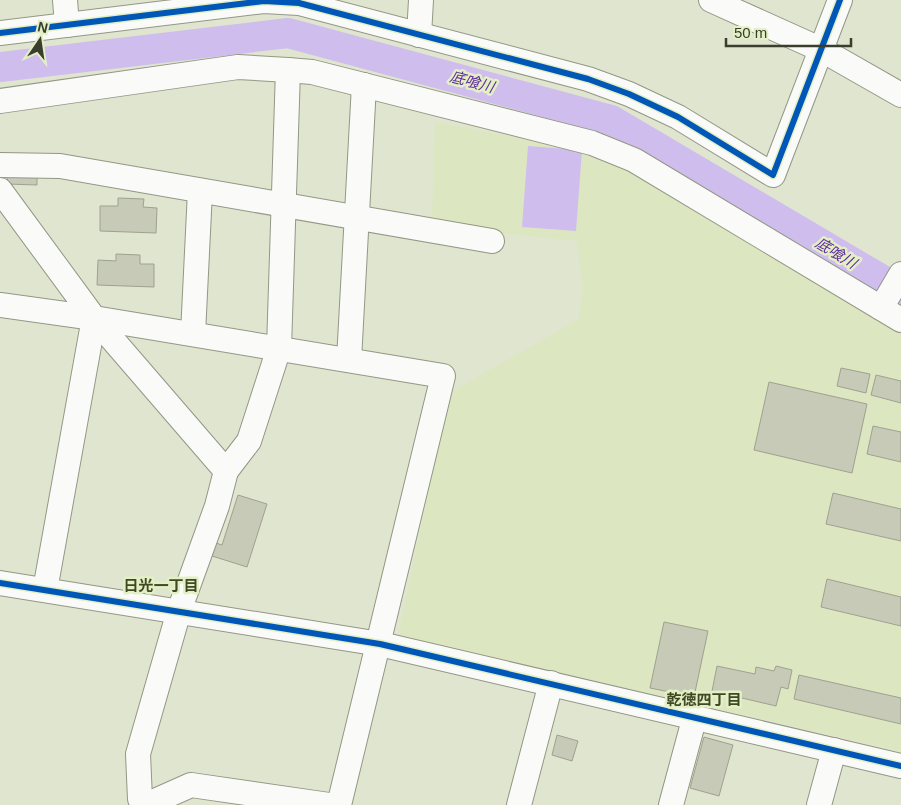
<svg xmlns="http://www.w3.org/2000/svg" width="901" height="805" viewBox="0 0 901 805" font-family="Arial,'Noto Sans JP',sans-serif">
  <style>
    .built { fill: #dce7c1 }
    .water { fill: #cfbdee }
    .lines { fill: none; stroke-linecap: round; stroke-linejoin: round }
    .stream { stroke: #cfbdee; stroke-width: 5 }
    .river { stroke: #cfbdee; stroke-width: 30 }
    .building { fill: #c8cab8; stroke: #9fa18f }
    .minor-casing { stroke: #939786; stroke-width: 26 }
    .minor { stroke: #fafbf8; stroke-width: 24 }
    .cycleway-casing { stroke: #e3efc5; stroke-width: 9 }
    .cycleway { stroke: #0057b8; stroke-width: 6 }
    .labels { text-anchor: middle; stroke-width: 5; stroke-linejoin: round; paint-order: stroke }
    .water-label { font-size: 15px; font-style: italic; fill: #612d9f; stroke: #e3efc5 }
    .neighbourhood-label { font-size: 15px; font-weight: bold; fill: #404924; stroke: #e3efc5 }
  </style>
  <rect width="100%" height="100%" fill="#dfe5cf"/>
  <polygon class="built" points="435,122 600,154 901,324 901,751 398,636 449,393 579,319 583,288 577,241 432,226"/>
  <polygon class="water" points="528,146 582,150 576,231 522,227"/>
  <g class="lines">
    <polyline class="stream" points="602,136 611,120"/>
    <polyline class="river" points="0,67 288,33 611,120 901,291"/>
  </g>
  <g class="building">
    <polygon points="8,168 37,169 37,185 7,184"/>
    <polygon points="118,198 144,199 143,207 157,208 156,233 100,231 100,206 118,206"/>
    <polygon points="116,254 140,255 140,264 154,264 154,287 97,285 98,260 116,261"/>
    <polygon points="841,368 870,374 866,393 837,386"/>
    <polygon points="876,375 901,381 901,403 871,395"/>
    <polygon points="769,382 867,404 852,473 754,450"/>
    <polygon points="873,426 901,432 901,462 867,454"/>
    <polygon points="833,493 901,509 901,541 826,524"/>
    <polygon points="238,495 267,504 247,567 212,556 216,543 222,545"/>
    <polygon points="827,579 901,597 901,626 821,607"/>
    <polygon points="664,622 708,631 694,697 650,688"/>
    <polygon points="717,666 755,674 756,667 774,671 776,666 792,670 788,689 781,687 776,706 712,691"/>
    <polygon points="799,675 901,698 901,724 794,699"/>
    <polygon points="557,735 578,741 572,761 552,755"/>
    <polygon points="704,737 733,745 719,796 690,788"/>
  </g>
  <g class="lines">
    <g class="minor-casing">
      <g id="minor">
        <polyline points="65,0 67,25"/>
        <polyline points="711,0 822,50 901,95"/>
        <polyline points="0,33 264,1 299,3 588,79 629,94 678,117 773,175 840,0"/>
        <polyline points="419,35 421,0"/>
        <polyline points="0,101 238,67 288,70 312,72 592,143 634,160 901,320"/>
        <polyline points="0,165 60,166 492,241"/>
        <polyline points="0,190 94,318 226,471 217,506 179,611 138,754 140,799 144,805"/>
        <polyline points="0,305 94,318 443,376 339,805"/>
        <polyline points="881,308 901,274"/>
        <polyline points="193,334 200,191"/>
        <polyline points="349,360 364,85"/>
        <polyline points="226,471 249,441 279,348 288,70"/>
        <polyline points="0,583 380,644 901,766"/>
        <polyline points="45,590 94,318"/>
        <polyline points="146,805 191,785 329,805"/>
        <polyline points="519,805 551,683"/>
        <polyline points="671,805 695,716"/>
        <polyline points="819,805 834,750"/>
      </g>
    </g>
    <use href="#minor" class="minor"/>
    <g class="cycleway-casing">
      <g id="cycleway">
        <polyline points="0,33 264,1 299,3 588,79 629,94 678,117 773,175 840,0"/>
        <polyline points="0,583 380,644 901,766"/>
      </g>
    </g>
    <use href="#cycleway" class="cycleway"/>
  </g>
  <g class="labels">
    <g class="water-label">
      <text transform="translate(472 82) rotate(15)" y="5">底喰川</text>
      <text transform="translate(836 253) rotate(31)" y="5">底喰川</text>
    </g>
    <g class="neighbourhood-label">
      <text x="161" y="591">日光一丁目</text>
      <text x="704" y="705">乾徳四丁目</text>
    </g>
  </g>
  <g transform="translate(40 40) rotate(13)" stroke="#e3efc5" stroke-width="4" paint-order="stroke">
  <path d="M0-4L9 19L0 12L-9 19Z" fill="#393e2d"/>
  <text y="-8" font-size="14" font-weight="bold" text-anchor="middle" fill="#393e2d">N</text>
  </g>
  <path d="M726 38v8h125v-8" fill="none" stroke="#393e2d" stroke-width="2.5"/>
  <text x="734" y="38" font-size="15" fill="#393e2d" stroke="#e3efc5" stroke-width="4" paint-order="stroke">50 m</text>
</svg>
